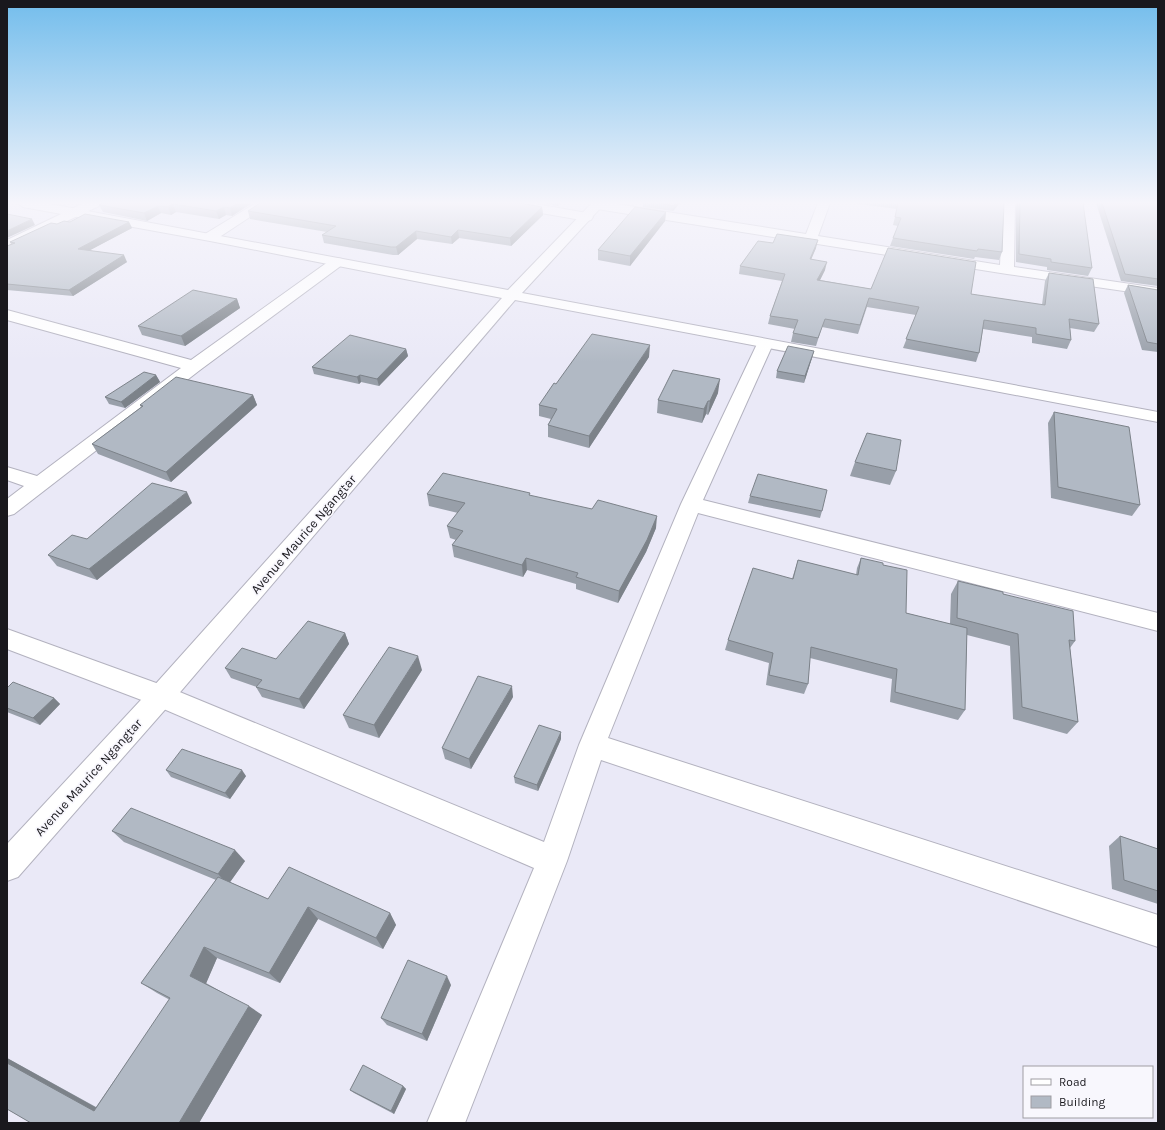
<svg xmlns="http://www.w3.org/2000/svg" width="1165" height="1130" viewBox="0 0 1165 1130" font-family="Karla,sans-serif">
  <style>
    .lines { fill: none; stroke-linecap: round; stroke-linejoin: round }
    .minor-casing { stroke: #b3b2bf; stroke-width: 2 }
    .tertiary-casing { stroke: #b3b2bf; stroke-width: 2 }
    .minor { fill: #fff; fill-rule: evenodd }
    .tertiary { fill: #fff; fill-rule: evenodd }
    .wall { fill: #989fa9 }
    .shaded-wall { fill: #7c8289 }
    .building { fill: #b1b9c4; stroke: #7c8289 }
    .labels { text-anchor: middle; stroke-width: 3.5; stroke-linejoin: round; paint-order: stroke }
    .street-label { font-size: 13px; fill: #19181d; stroke: #f8f7fd }
  </style>
  <rect width="100%" height="100%" fill="#eae9f7"/>
  <g class="lines">
    <g class="minor-casing">
      <g id="minor">
        <polygon points="84,203 101,203 99,206 7,249 7,240"/>
        <polygon points="256,203 271,203 215,240 205,240 203,237 205,234"/>
        <polygon points="501,203 530,203 587,213 591,214 593,217 591,220 587,221 507,207"/>
        <polygon points="592,203 610,203 806,234 818,203 830,203 818,236 1000,265 1003,203 1015,203 1014,267 1158,288 1158,296 1007,274 597,209 593,208 591,205"/>
        <polygon points="337,258 342,259 344,262 342,265 200,370 14,514 7,516 7,499 24,486 7,480 7,467 37,476 181,368 7,320 7,310 191,360 332,259"/>
        <polygon points="765,339 771,341 773,344 703,500 1158,613 1158,631 698,513 608,738 1158,915 1158,947 601,760 567,861 465,1123 427,1123 534,868 152,704 7,649 7,629 170,688 544,842 579,745 681,504 757,344 759,341"/>
      </g>
    </g>
    <g class="tertiary-casing">
      <polygon id="tertiary" points="17,203 45,203 508,290 592,203 605,203 522,293 1158,412 1158,422 515,300 170,704 18,877 7,881 7,844 152,688 502,298 210,241 23,207"/>
    </g>
    <use href="#minor" class="minor"/>
    <use href="#tertiary" class="tertiary"/>
  </g>
  <g class="wall">
    <polygon points="102,203 252,203 232,216 226,215 219,219 176,212 171,215 161,213 147,221 103,212 99,205"/>
    <polygon points="541,203 561,203 558,206"/>
    <polygon points="643,203 680,203 673,211 643,207"/>
    <polygon points="851,203 1004,203 1002,252 999,260 975,257 974,259 890,246 893,238 898,226 893,225 897,209"/>
    <polygon points="1016,203 1083,203 1092,268 1088,276 1047,270 1047,267 1016,262"/>
    <polygon points="1096,203 1158,203 1158,286 1121,281"/>
    <polygon points="542,207 543,215 511,246 459,238 452,244 417,239 398,255 393,255 324,243 322,235 327,232 250,219 248,211"/>
    <polygon points="666,212 665,221 630,266 598,260 598,250"/>
    <polygon points="70,222 129,222 132,228 90,250 127,262 73,296 7,290 7,246 11,244 10,242"/>
    <polygon points="773,243 816,248 811,259 825,270 820,280 871,289 971,294 1042,305 1045,281 1049,273 1099,324 1094,332 1070,328 1071,340 1067,349 1032,343 1032,337 983,329 979,353 976,362 903,348 916,315 867,307 858,334 822,327 816,346 791,342 793,333 795,329 768,324 770,316 782,281 739,274 740,266"/>
    <polygon points="1128,285 1158,290 1158,352 1142,350 1124,293"/>
    <polygon points="237,299 240,308 185,346 142,335 138,326"/>
    <polygon points="406,349 408,356 379,386 361,382 359,384 314,374 312,367"/>
    <polygon points="814,351 804,383 776,378 777,371"/>
    <polygon points="649,357 589,448 548,437 548,425 551,419 539,416 539,405 556,384"/>
    <polygon points="156,375 160,382 125,408 109,404 105,397"/>
    <polygon points="718,393 708,415 706,414 702,423 657,413 658,400"/>
    <polygon points="253,395 257,405 171,482 98,454 92,444 141,407 140,405"/>
    <polygon points="1054,412 1140,505 1132,516 1051,498 1048,423"/>
    <polygon points="855,462 896,471 890,485 850,476"/>
    <polygon points="427,494 530,496 656,528 646,552 618,603 576,589 576,584 527,570 523,577 454,557 452,545 456,540 450,538 447,526 458,513 429,506"/>
    <polygon points="750,496 822,511 820,518 748,503"/>
    <polygon points="192,503 97,580 57,566 48,555 87,539"/>
    <polygon points="861,558 883,565 906,613 950,624 951,594 958,581 1003,594 1075,641 1070,648 1078,722 1067,734 1013,719 1010,646 967,635 965,710 958,720 890,702 892,679 810,658 808,684 804,694 766,685 769,663 725,650 728,640 792,579 798,560 856,575 857,568"/>
    <polygon points="345,633 349,644 304,709 262,697 256,687 257,687 231,678 225,668 276,659"/>
    <polygon points="422,670 379,738 349,728 343,715"/>
    <polygon points="7,688 54,698 60,704 40,725 7,712"/>
    <polygon points="513,697 471,769 445,759 442,748"/>
    <polygon points="561,739 538,791 515,783 514,777"/>
    <polygon points="166,770 246,776 230,799 171,777"/>
    <polygon points="112,831 245,861 230,882 268,899 390,913 396,925 383,949 318,919 280,983 217,958 206,983 262,1015 199,1123 31,1123 7,1109 7,1058 96,1107 170,1000 157,993 141,983 216,880 124,842"/>
    <polygon points="1120,836 1158,849 1158,904 1112,889 1109,846"/>
    <polygon points="451,985 427,1041 387,1025 381,1018"/>
    <polygon points="403,1086 406,1089 394,1114 354,1093 350,1090"/>
  </g>
  <g class="shaded-wall">
    <polygon points="238,203 252,203 232,216 230,208"/>
    <polygon points="675,203 680,203 673,211 674,206"/>
    <polygon points="173,204 176,212 171,215 168,207"/>
    <polygon points="158,206 161,213 147,221 144,213"/>
    <polygon points="224,207 226,215 219,219 216,211"/>
    <polygon points="542,207 543,215 511,246 510,238"/>
    <polygon points="666,212 665,221 630,266 630,256"/>
    <polygon points="32,219 35,225 7,238 7,231"/>
    <polygon points="129,222 132,228 81,255 78,249"/>
    <polygon points="458,230 459,238 452,244 451,237"/>
    <polygon points="416,231 417,239 398,255 396,247"/>
    <polygon points="818,240 816,248 808,267 810,259"/>
    <polygon points="124,255 127,262 73,296 69,290"/>
    <polygon points="827,262 825,270 816,288 817,280"/>
    <polygon points="237,299 240,308 185,346 181,336"/>
    <polygon points="650,345 649,357 589,448 589,436"/>
    <polygon points="406,349 408,356 379,386 377,379"/>
    <polygon points="814,351 812,358 804,383 805,376"/>
    <polygon points="156,375 160,382 125,408 121,402"/>
    <polygon points="360,375 361,382 359,384 357,377"/>
    <polygon points="720,379 718,393 708,415 710,401"/>
    <polygon points="253,395 257,405 171,482 166,472"/>
    <polygon points="708,401 706,414 702,423 704,409"/>
    <polygon points="187,492 192,503 97,580 89,569"/>
    <polygon points="657,516 656,528 646,552 618,603 619,591"/>
    <polygon points="526,558 527,570 523,577 522,565"/>
    <polygon points="345,633 349,644 304,709 299,699"/>
    <polygon points="418,656 422,670 379,738 374,725"/>
    <polygon points="512,686 513,697 471,769 469,759"/>
    <polygon points="54,698 60,704 40,725 33,718"/>
    <polygon points="561,732 561,739 538,791 537,785"/>
    <polygon points="242,770 246,776 230,799 225,793"/>
    <polygon points="235,850 245,861 228,885 218,874"/>
    <polygon points="308,907 318,919 280,983 269,973"/>
    <polygon points="390,913 396,925 383,949 376,938"/>
    <polygon points="204,947 217,958 205,986 190,976"/>
    <polygon points="447,976 451,985 427,1041 422,1034"/>
    <polygon points="249,1006 262,1015 199,1123 179,1123"/>
    <polygon points="7,1058 113,1117 94,1111 7,1063"/>
    <polygon points="403,1086 406,1089 394,1114 391,1111"/>
  </g>
  <g class="building">
    <polygon points="102,203 238,203 230,208 224,207 216,211 173,204 168,207 158,206 144,213 99,205"/>
    <polygon points="260,203 520,203 542,207 510,238 458,230 451,237 416,231 396,247 391,247 322,235 336,226 248,211"/>
    <polygon points="660,203 675,203 674,206"/>
    <polygon points="898,203 1004,203 1002,252 978,249 977,251 893,238 901,218 895,217"/>
    <polygon points="1020,203 1083,203 1092,268 1051,262 1051,259 1019,254"/>
    <polygon points="1102,203 1158,203 1158,279 1125,274"/>
    <polygon points="635,207 666,212 630,256 598,250"/>
    <polygon points="7,214 32,219 7,231"/>
    <polygon points="85,214 129,222 78,249 124,255 69,290 7,284 7,246 15,243 10,242 51,223 57,224 64,221 70,222"/>
    <polygon points="777,234 818,240 810,259 827,262 817,280 871,289 888,248 976,262 971,294 1045,305 1049,273 1093,279 1099,324 1069,319 1071,340 1036,334 1036,328 984,320 979,353 906,339 919,307 869,298 860,325 825,319 818,338 793,333 798,320 770,316 785,274 740,266 758,241 773,243"/>
    <polygon points="1128,285 1158,290 1158,344 1147,342"/>
    <polygon points="193,290 237,299 181,336 138,326"/>
    <polygon points="592,334 650,345 589,436 548,425 557,409 539,405 554,383 556,384"/>
    <polygon points="350,335 406,349 377,379 360,375 357,377 312,367"/>
    <polygon points="788,346 814,351 805,376 777,371"/>
    <polygon points="673,370 720,379 710,401 708,401 704,409 658,400"/>
    <polygon points="144,372 156,375 121,402 105,397"/>
    <polygon points="176,377 253,395 166,472 92,444 143,406 140,405"/>
    <polygon points="1054,412 1129,427 1140,505 1058,487"/>
    <polygon points="867,433 901,440 896,471 855,462"/>
    <polygon points="443,473 530,493 529,495 592,509 598,500 657,516 647,540 619,591 576,577 578,573 526,558 522,565 452,545 463,531 447,526 465,503 427,494"/>
    <polygon points="758,474 827,490 822,511 750,496"/>
    <polygon points="152,483 187,492 89,569 48,555 72,535 87,539"/>
    <polygon points="861,558 883,563 883,565 907,570 906,613 967,628 965,710 895,692 897,669 811,647 808,684 769,675 773,653 728,640 753,568 793,579 798,560 858,575"/>
    <polygon points="958,581 1003,592 1003,594 1073,611 1075,641 1069,640 1078,722 1022,707 1018,634 957,618"/>
    <polygon points="308,621 345,633 299,699 256,687 262,680 225,668 242,648 276,659"/>
    <polygon points="389,647 418,656 374,725 343,715"/>
    <polygon points="478,676 512,686 469,759 442,748"/>
    <polygon points="13,682 54,698 33,718 7,708 7,688"/>
    <polygon points="539,725 561,732 537,785 514,777"/>
    <polygon points="182,749 242,770 225,793 166,770"/>
    <polygon points="131,808 235,850 218,874 112,831"/>
    <polygon points="1120,836 1158,849 1158,891 1124,880"/>
    <polygon points="289,867 390,913 376,938 308,907 269,973 204,947 190,976 249,1006 179,1123 31,1123 7,1109 7,1063 94,1111 170,998 141,983 218,877 268,899"/>
    <polygon points="408,960 447,976 422,1034 381,1018"/>
    <polygon points="363,1065 403,1086 391,1111 350,1090"/>
  </g>
  <linearGradient id="sky" x2="0" y2="1"><stop stop-color="#73bdec"/><stop offset="0.56" stop-color="#f6f5fb"/><stop offset="1" stop-color="#f6f5fb" stop-opacity="0"/></linearGradient>
  <rect width="1165" height="362" fill="url(#sky)"/>
  <g class="labels">
    <g class="street-label">
      <text transform="translate(303 534) rotate(-49)" y="5">Avenue Maurice Ngangtar</text>
      <text transform="translate(88 777) rotate(-48)" y="5">Avenue Maurice Ngangtar</text>
    </g>
  </g>
  <rect width="1165" height="1130" fill="none" stroke="#19181d" stroke-width="16"/>
  <rect x="1023" y="1066" width="130" height="52" fill="#f8f7fd" stroke="#9f9ea3"/>
  <rect x="1031" y="1079" width="20" height="6" fill="#ffffff" stroke="#9f9ea3"/>
  <text x="1059" y="1086" font-size="12" fill="#19181d">Road</text>
  <rect x="1031" y="1096" width="20" height="12" fill="#b1b9c4" stroke="#9f9ea3"/>
  <text x="1059" y="1106" font-size="12" fill="#19181d">Building</text>
</svg>
